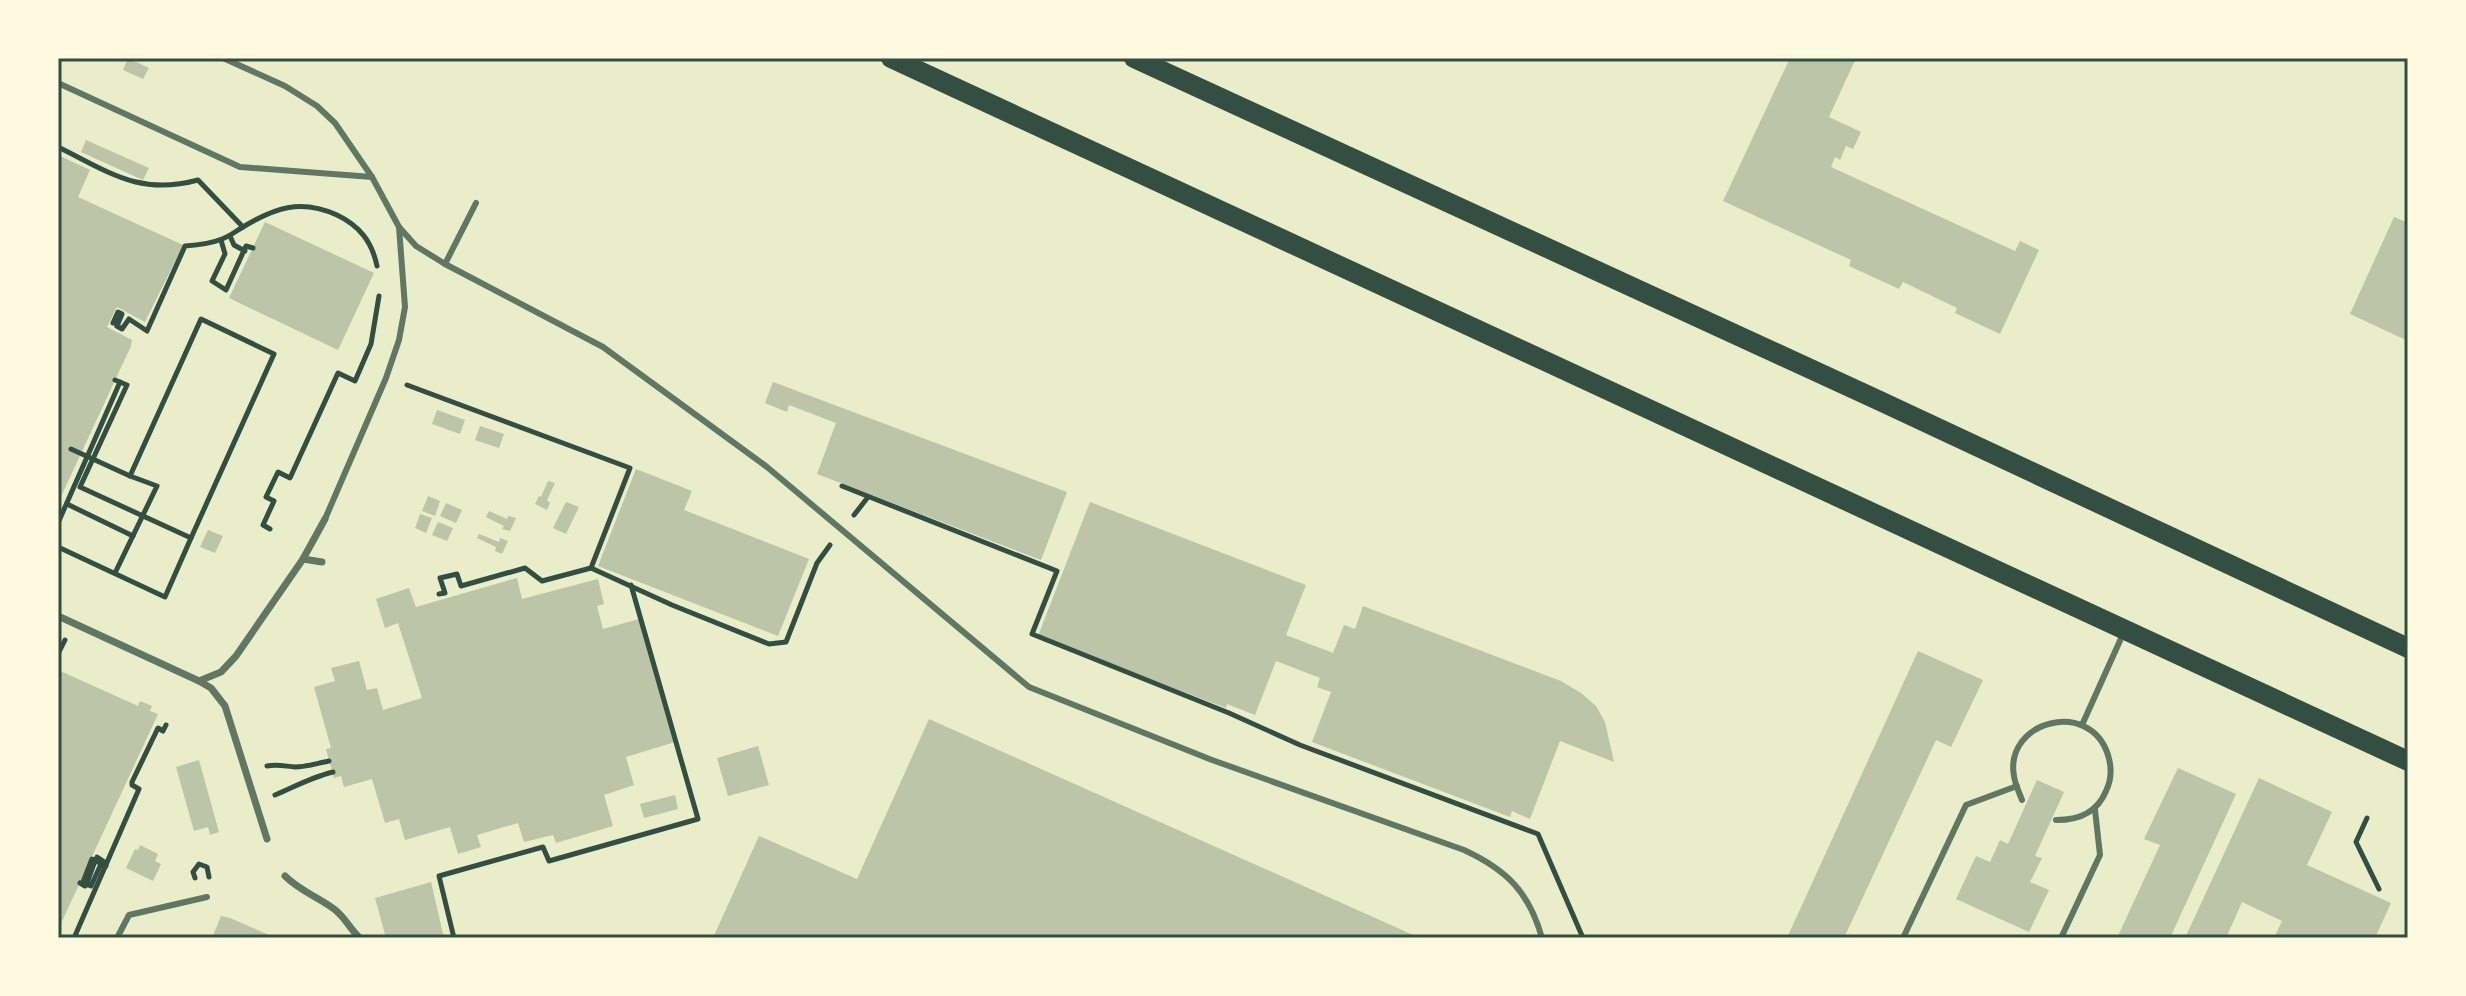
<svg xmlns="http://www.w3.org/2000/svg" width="2466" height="996" viewBox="0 0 2466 996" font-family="'Fira Sans',sans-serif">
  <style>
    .building { fill: #bcc5a7 }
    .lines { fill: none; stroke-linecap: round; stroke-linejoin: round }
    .path { stroke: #344e41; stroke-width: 5 }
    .service { stroke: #617663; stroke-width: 6 }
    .pedestrian { stroke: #617663; stroke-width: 7 }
    .primary { stroke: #344e41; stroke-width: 20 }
    .neatline { fill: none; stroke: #344e41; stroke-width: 3 }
  </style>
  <rect width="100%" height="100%" fill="#e9edc9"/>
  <g class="building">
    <polygon points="128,58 149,68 143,79 123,70"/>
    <polygon points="1790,58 1856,58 1829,117 1861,132 1853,149 1846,146 1840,160 1835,157 1831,167 2015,251 2020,241 2039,250 2000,334 1955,313 1957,308 1903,282 1899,289 1849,266 1851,260 1723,201"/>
    <polygon points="86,140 149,168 143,180 81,152"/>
    <polygon points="58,155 90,170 78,197 183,245 145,322 117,307 107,327 132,340 131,346 58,503"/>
    <polygon points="2394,217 2408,223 2408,341 2350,314"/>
    <polygon points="265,222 374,273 338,350 229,298"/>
    <polygon points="773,382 1067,492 1041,560 817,474 836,423 789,405 787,412 765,403"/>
    <polygon points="437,410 465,420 460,434 432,424"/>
    <polygon points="480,426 504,434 499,448 475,440"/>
    <polygon points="636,469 692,491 684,510 809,559 778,636 598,566"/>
    <polygon points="548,481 555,483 547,500 550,503 547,510 535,504 539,496 541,497"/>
    <polygon points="428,496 440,501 435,516 422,511"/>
    <polygon points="566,502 579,507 566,534 553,528"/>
    <polygon points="1090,502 1306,585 1286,635 1333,653 1344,625 1355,629 1363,606 1561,681 1581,693 1596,706 1605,722 1614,762 1560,741 1530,819 1512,811 1510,817 1312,742 1331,692 1317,687 1320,678 1276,661 1255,715 1227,704 1226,708 1038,636"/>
    <polygon points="446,503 462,510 456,523 440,516"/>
    <polygon points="489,511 507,519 508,516 516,518 510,531 502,529 504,526 486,517"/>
    <polygon points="420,514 432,518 426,533 415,528"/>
    <polygon points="438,522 453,528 447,541 432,535"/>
    <polygon points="208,530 223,536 215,553 200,547"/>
    <polygon points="479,534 499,542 500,538 508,541 502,554 495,551 496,547 477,538"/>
    <polygon points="517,578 522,599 598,579 604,604 597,606 603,629 639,619 675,742 626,757 634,785 604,795 613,826 556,843 553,835 524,842 518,823 477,835 481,847 458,854 450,827 405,840 399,819 385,823 372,779 344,787 341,776 334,778 326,749 331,748 314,687 335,681 331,668 359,661 367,690 377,688 383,710 422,698 398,623 385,628 376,599 409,588 416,607"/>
    <polygon points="1918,651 1983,680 1951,747 1936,740 1844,938 1787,938"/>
    <polygon points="58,670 138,706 140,701 152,706 150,711 158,714 58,930"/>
    <polygon points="929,719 1420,938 713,938 759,836 857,879"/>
    <polygon points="758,746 769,785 728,796 717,758"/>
    <polygon points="199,760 219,832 210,835 208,827 194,831 176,767"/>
    <polygon points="2178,768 2236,794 2170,938 2117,938 2160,845 2144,839"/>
    <polygon points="2259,778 2332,812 2307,865 2391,903 2375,938 2274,938 2282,921 2242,902 2226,938 2185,938"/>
    <polygon points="2037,780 2064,792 2035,856 2042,858 2030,882 2049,890 2029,932 1956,899 1976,856 1990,862 2000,840 2008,844"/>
    <polygon points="675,795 678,809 644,818 640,804"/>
    <polygon points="140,845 158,854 155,861 161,864 153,881 126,868 135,849 138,850"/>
    <polygon points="431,882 444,938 386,938 375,898"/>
    <polygon points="221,916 230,918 276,938 212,938"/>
  </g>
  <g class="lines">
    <g class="path">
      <path d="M58 147C109 172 139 196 198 180L243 227"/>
      <polyline points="230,236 234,245 245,251"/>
      <polyline points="221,240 225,254 212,281 226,290 246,246 253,248"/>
      <polyline points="113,323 118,312 122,314 117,326"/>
      <path d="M117 326 122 329 129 319 147 331 185 246C198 245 210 244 222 239 230 236 236 231 243 227 276 207 301 199 337 215 360 226 372 242 377 266"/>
      <polyline points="407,385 630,468 591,568 542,581 525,568 461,586 457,574 440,578 445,593 439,594"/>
      <polyline points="71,449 130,476"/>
      <polyline points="842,486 1057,571 1032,634 1229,713 1300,745 1538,834 1583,938"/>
      <polyline points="67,504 133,536"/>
      <polyline points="854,515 868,497"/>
      <polyline points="58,523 120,382"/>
      <polyline points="270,529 263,525 274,501 266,497 278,472 290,478 338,373 355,381 371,344 379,296"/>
      <polyline points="58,547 165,597 191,538 80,487 127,385 115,380"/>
      <polyline points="591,568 672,605 769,644 786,642 817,563 830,545"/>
      <polyline points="115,573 157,486 130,476 201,319 274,354 191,538"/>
      <polyline points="58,654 65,640"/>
      <path d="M267 766C277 764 284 766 295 767 306 767 318 763 329 761"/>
      <path d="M275 795C294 787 312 777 333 772"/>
      <polyline points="2367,818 2356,842 2379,889"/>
      <polyline points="195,878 193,872 199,864 207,867 209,877"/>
      <path d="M80 883 85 886 87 883 95 861 97 857 103 861 101 864 91 886 83 882 92 859C97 861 101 864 106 866"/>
      <polyline points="74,938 139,789 132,785 132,782 158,728 163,731 166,725"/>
      <polyline points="454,938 439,876 543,847 549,861 698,819 631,585"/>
    </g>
    <g class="service">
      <path d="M223 58 285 86 317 106 335 123 372 177 399 227 416 246 445 264 603 347 767 467 1029 687 1212 760 1464 850C1507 870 1529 892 1542 938"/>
      <polyline points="58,83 240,167 372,177"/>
      <polyline points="445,264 476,203"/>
      <polyline points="325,519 386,378 399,340 405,307 399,227"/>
      <polyline points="2082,725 2123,634"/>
      <path d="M2022 800C2019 792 2015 784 2014 776 2004 721 2090 698 2108 755 2112 768 2112 779 2106 791 2097 813 2079 820 2056 820"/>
      <polyline points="117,938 129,915 207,897"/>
      <polyline points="1903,938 1966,805 2017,786"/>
      <polyline points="2061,938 2100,855 2095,810"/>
    </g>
    <g class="pedestrian">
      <polyline points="303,559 322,562"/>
      <polyline points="58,616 199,681 211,688 225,706 267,839"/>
      <polyline points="199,681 221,672 236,656 303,559 325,519"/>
      <path d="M285 876C300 891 318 897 334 909 345 917 350 929 360 938"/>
    </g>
    <g class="primary">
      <polyline points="891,58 2408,761"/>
      <polyline points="1134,58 1880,401 2408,648"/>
    </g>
  </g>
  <rect width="2466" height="996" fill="none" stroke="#fefae0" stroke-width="120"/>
  <rect x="60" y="60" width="2346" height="876" class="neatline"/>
</svg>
